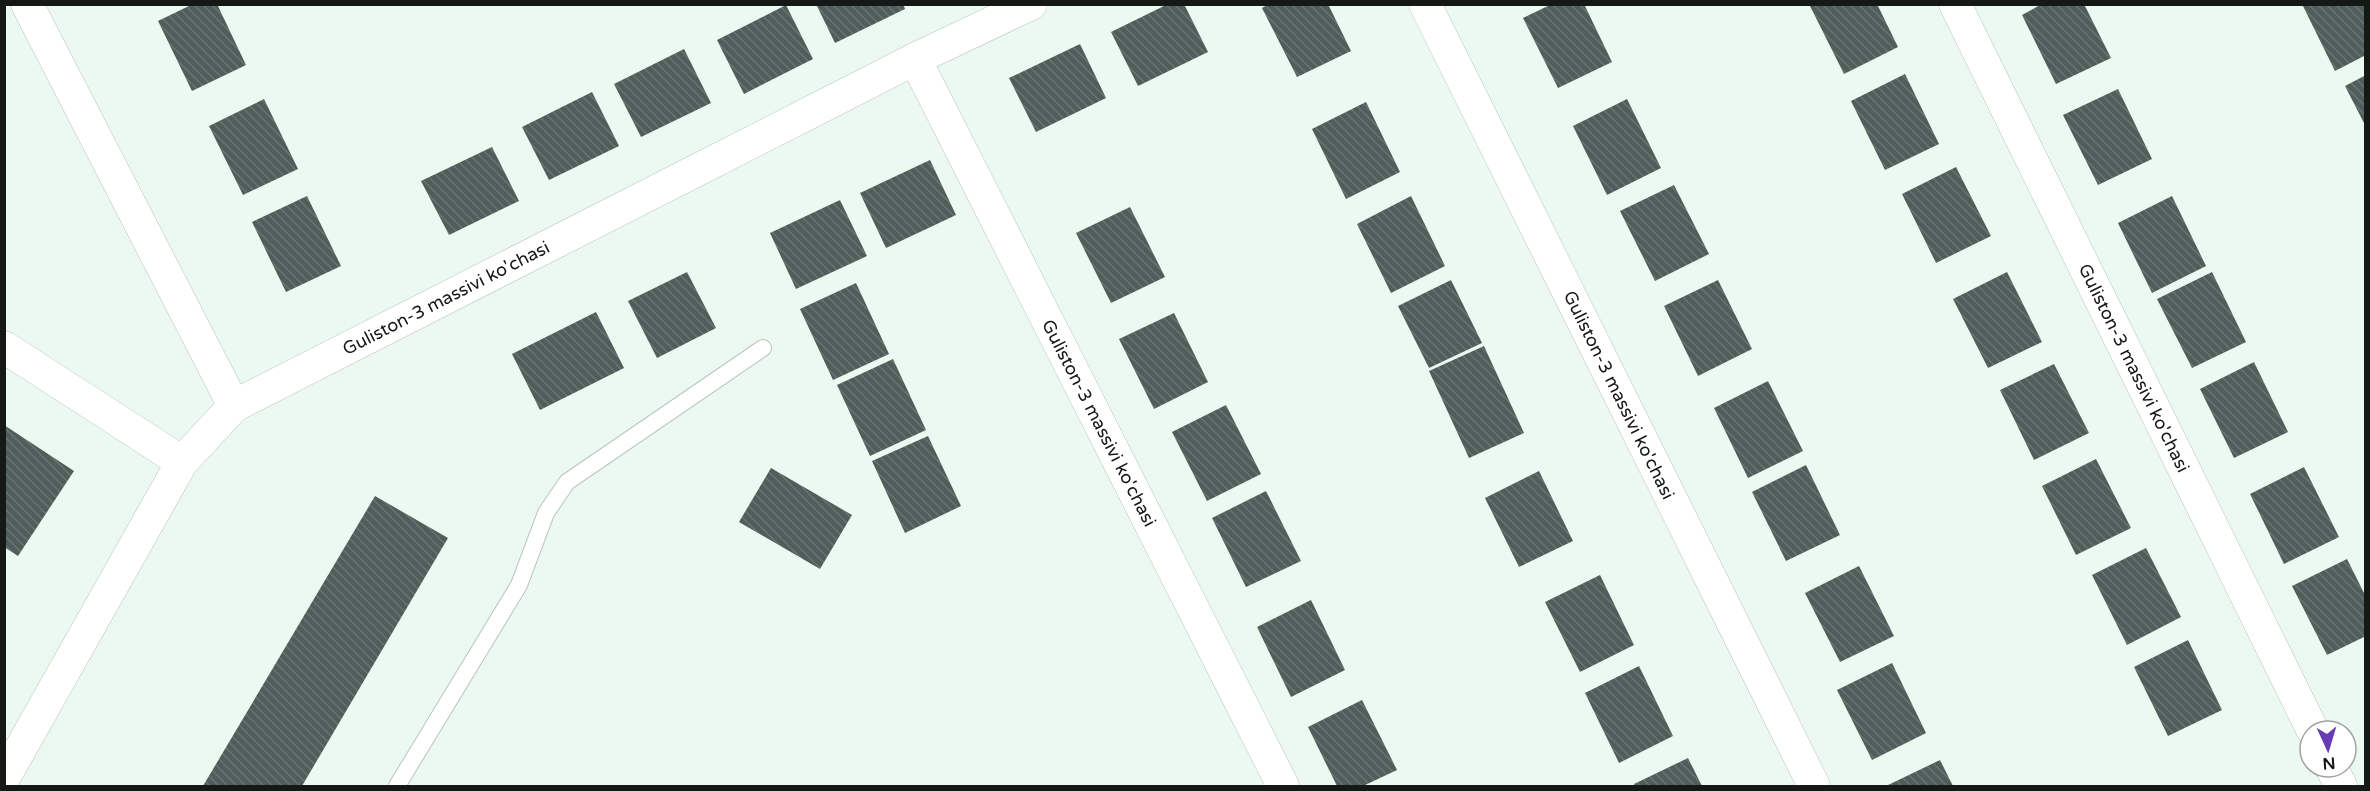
<svg xmlns="http://www.w3.org/2000/svg" width="2370" height="791" viewBox="0 0 2370 791" font-family="'Varela Round',sans-serif">
  <style>
    .building { fill: url(#building-back-hatch) }
    .lines { fill: none; stroke-linecap: round; stroke-linejoin: round }
    .service-casing { stroke: #b9c6bf; stroke-width: 18 }
    .minor-casing { stroke: #b9c6bf; stroke-width: 33 }
    .service { stroke: #fff; stroke-width: 16 }
    .minor { stroke: #fff; stroke-width: 32 }
    .labels { text-anchor: middle; stroke-width: 6; stroke-linejoin: round; paint-order: stroke }
    .street-label { font-size: 18px; fill: #141916; stroke: #fff }
  </style>
  <defs>
    <pattern id="building-back-hatch" width="6" height="6" patternUnits="userSpaceOnUse" patternTransform="scale(1.5)"><rect width="6" height="6" fill="#4f5d5b"/><path d="M-1 5l2 2M0 0l6 6M5-1l2 2" fill="none" stroke="#697472"/></pattern>
  </defs>
  <rect width="100%" height="100%" fill="#ecf9f1"/>
  <g class="building">
    <polygon points="193,4 217,4 246,65 192,91 158,21"/>
    <polygon points="816,4 903,4 905,9 835,43"/>
    <polygon points="1168,4 1184,4 1208,52 1138,86 1111,32"/>
    <polygon points="1269,4 1328,4 1351,51 1297,77 1262,8"/>
    <polygon points="1552,4 1584,4 1612,62 1558,88 1523,18"/>
    <polygon points="1809,4 1877,4 1898,47 1844,74"/>
    <polygon points="2042,4 2084,4 2111,58 2056,84 2022,15"/>
    <polygon points="2302,4 2366,4 2366,55 2335,71"/>
    <polygon points="786,5 813,59 744,94 717,40"/>
    <polygon points="1080,44 1106,98 1036,132 1009,78"/>
    <polygon points="684,49 711,103 641,137 614,84"/>
    <polygon points="1905,74 1939,144 1885,170 1851,101"/>
    <polygon points="2366,75 2366,127 2345,86"/>
    <polygon points="2118,89 2152,159 2098,185 2063,115"/>
    <polygon points="592,92 619,146 549,180 522,127"/>
    <polygon points="264,99 298,169 243,195 209,126"/>
    <polygon points="1627,99 1661,168 1607,195 1573,126"/>
    <polygon points="1366,102 1400,172 1346,199 1312,129"/>
    <polygon points="492,147 519,201 449,235 421,181"/>
    <polygon points="930,160 956,215 886,248 860,193"/>
    <polygon points="1956,167 1991,236 1936,263 1902,194"/>
    <polygon points="1674,185 1709,254 1655,281 1620,211"/>
    <polygon points="307,196 341,266 286,292 252,222"/>
    <polygon points="1411,196 1445,266 1391,293 1357,224"/>
    <polygon points="2172,196 2206,266 2152,293 2118,223"/>
    <polygon points="840,200 867,256 796,289 770,233"/>
    <polygon points="1130,207 1165,277 1111,303 1076,233"/>
    <polygon points="687,272 716,328 657,358 628,301"/>
    <polygon points="2007,272 2042,342 1988,368 1953,299"/>
    <polygon points="2212,272 2246,342 2192,368 2157,299"/>
    <polygon points="1451,280 1482,343 1429,368 1398,306"/>
    <polygon points="1718,280 1752,349 1698,376 1664,306"/>
    <polygon points="856,283 889,354 833,380 800,309"/>
    <polygon points="596,312 624,368 540,410 512,354"/>
    <polygon points="1174,313 1208,382 1154,409 1119,339"/>
    <polygon points="1484,346 1524,433 1469,458 1429,371"/>
    <polygon points="893,359 926,430 870,456 837,385"/>
    <polygon points="2254,362 2288,432 2234,458 2200,389"/>
    <polygon points="2054,364 2089,433 2034,460 2000,390"/>
    <polygon points="1768,381 1803,451 1748,478 1714,408"/>
    <polygon points="1226,405 1261,474 1207,501 1172,432"/>
    <polygon points="4,425 74,471 18,556 4,547"/>
    <polygon points="928,436 961,506 905,533 872,461"/>
    <polygon points="2096,459 2131,528 2076,555 2042,486"/>
    <polygon points="1806,465 1840,535 1786,561 1752,492"/>
    <polygon points="2304,467 2339,537 2284,564 2250,494"/>
    <polygon points="771,468 852,515 820,569 739,522"/>
    <polygon points="1539,471 1573,541 1519,567 1485,498"/>
    <polygon points="1266,491 1301,561 1246,587 1212,518"/>
    <polygon points="375,496 448,538 302,786 203,786"/>
    <polygon points="2146,548 2181,617 2127,645 2092,575"/>
    <polygon points="2347,559 2366,597 2366,636 2327,655 2292,586"/>
    <polygon points="1859,566 1894,636 1840,662 1805,593"/>
    <polygon points="1600,575 1634,645 1580,672 1545,602"/>
    <polygon points="1311,600 1345,670 1291,697 1257,627"/>
    <polygon points="2188,640 2222,710 2168,736 2134,667"/>
    <polygon points="1892,663 1926,733 1872,760 1837,690"/>
    <polygon points="1639,666 1673,736 1619,763 1585,693"/>
    <polygon points="1362,700 1397,770 1363,786 1337,786 1308,727"/>
    <polygon points="1688,758 1702,786 1635,786 1634,784"/>
    <polygon points="1940,760 1953,786 1886,786"/>
  </g>
  <g class="lines">
    <g class="service-casing">
      <polyline id="service" points="397,786 519,585 546,513 567,482 763,348"/>
    </g>
    <g class="minor-casing">
      <g id="minor">
        <polyline points="27,4 234,406"/>
        <polyline points="1425,4 1814,786"/>
        <polyline points="1955,4 2313,731"/>
        <polyline points="915,59 1283,786"/>
        <polyline points="4,347 182,462"/>
        <polyline points="2331,767 2341,786"/>
        <polyline points="4,778 182,462 234,406 915,59 1031,4"/>
      </g>
    </g>
    <use href="#service" class="service"/>
    <use href="#minor" class="minor"/>
  </g>
  <g class="labels">
    <g class="street-label">
      <text transform="translate(446 298) rotate(-27)" y="6">Guliston-3 massivi ko'chasi</text>
      <text transform="translate(2134 368) rotate(64)" y="6">Guliston-3 massivi ko'chasi</text>
      <text transform="translate(1619 395) rotate(64)" y="6">Guliston-3 massivi ko'chasi</text>
      <text transform="translate(1099 423) rotate(63)" y="6">Guliston-3 massivi ko'chasi</text>
    </g>
  </g>
  <rect width="2370" height="791" fill="none" stroke="#141916" stroke-width="12"/>
  <g transform="translate(2328 749) rotate(176)"><circle r="28" fill="#ffffff" stroke="#a1a3a2" stroke-width="1.5"/>
  <path d="M0-4.5L10 22L0 15L-10 22Z" fill="#693bb3"/>
  <text y="-9" font-size="16" font-weight="bold" text-anchor="middle" fill="#141916">N</text>
  </g>
</svg>
